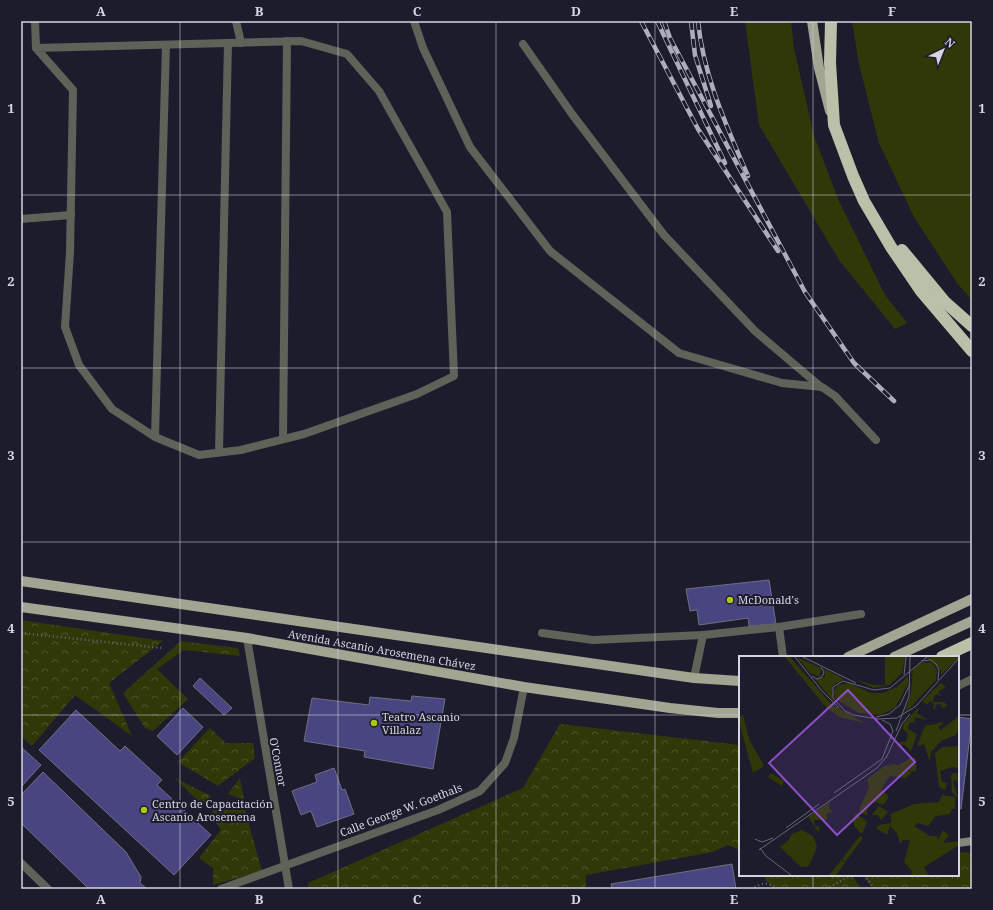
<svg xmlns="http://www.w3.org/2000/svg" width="993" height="910" viewBox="0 0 993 910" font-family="'Noto Serif',serif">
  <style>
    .grass { fill: #313808 }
    .park { fill: url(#park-crowns) }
    .building { fill: #484580; stroke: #6e6f83 }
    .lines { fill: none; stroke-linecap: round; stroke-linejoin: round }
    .path { stroke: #656574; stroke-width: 2.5; stroke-dasharray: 1 3; stroke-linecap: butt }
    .lane { stroke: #5f6258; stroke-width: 8 }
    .street { stroke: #5f6258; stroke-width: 8 }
    .secondary { stroke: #848879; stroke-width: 8 }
    .primary { stroke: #a1a592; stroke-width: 10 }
    .highway { stroke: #bbc0a9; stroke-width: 12 }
    .rail-casing { stroke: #aeaebb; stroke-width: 4.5 }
    .rail { stroke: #1d1c2d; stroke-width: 3; stroke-dasharray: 9; stroke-linecap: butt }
    .grid { fill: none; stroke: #d5d5e1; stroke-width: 1; stroke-opacity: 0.55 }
    .poi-dot { fill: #aec60b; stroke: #1d1c2d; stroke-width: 1.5 }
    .labels { text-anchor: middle; stroke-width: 4; stroke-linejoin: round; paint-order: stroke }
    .poi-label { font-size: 11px; fill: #d5d5e1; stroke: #1d1c2d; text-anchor: start }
    .street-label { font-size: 11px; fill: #d5d5e1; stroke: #1d1c2d }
    .inset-road { fill: none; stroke: #676675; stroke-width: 1 }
    .view { fill: #8d4ec6; fill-opacity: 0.15; stroke: #8d4ec6; stroke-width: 2 }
    .inset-edge { fill: none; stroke: #d5d5e1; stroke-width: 2 }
    .neatline { fill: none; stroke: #d5d5e1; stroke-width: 1.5 }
    .grid-label { font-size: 13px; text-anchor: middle; font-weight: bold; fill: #d5d5e1 }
  </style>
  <defs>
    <pattern id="park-crowns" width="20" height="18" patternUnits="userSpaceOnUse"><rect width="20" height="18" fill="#313808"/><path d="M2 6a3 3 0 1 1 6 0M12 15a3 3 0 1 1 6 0" fill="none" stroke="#4e542c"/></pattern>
  </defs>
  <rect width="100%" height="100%" fill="#1d1c2d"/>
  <g class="grass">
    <polygon points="745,21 791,21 794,48 814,136 838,199 885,295 907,323 895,329 839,260 759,125"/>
    <polygon points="852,21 972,21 972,300 957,283 914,217 879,143 859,64"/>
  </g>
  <g class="park">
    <polygon points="21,620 163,641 109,683 132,736 75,695 32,746 21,736"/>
    <polygon points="181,641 238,648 240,656 184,650 157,669 188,699 153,731 145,728 123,693"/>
    <polygon points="560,724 740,745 740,850 728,845 713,852 586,875 586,889 308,889 308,883 523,788"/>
    <polygon points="210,728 226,743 253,743 255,758 218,786 178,762"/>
    <polygon points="175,778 211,796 202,805"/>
    <polygon points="240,778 244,800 228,794"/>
    <polygon points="219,802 244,807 262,871 213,885 213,868 199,858 221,830 211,814"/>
    <polygon points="958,852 972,853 972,889 873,889 863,875 958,875"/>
    <polygon points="762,875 852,875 861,889 773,889"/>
  </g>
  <g class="building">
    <polygon points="769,580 776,624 749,626 748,618 699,625 697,610 690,611 686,589"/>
    <polygon points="200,678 232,708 224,715 193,686"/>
    <polygon points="412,696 445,699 433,769 364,757 365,751 304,741 312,698 369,705 370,697 411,701"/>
    <polygon points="183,708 203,727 177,755 157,736"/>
    <polygon points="76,710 120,751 125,746 162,780 157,785 211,835 174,875 39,750"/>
    <polygon points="958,717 972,719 961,809 958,808"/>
    <polygon points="21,747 41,765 21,787"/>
    <polygon points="334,768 342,790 345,789 354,814 317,827 311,811 301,815 292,791 317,782 315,775"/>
    <polygon points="43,772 126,852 141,877 140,883 147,889 89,889 21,823 21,795"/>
    <polygon points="732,864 736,889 612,889 611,884"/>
  </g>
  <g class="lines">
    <g class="path">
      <polyline points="21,633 162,648"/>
      <polyline points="864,875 875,889"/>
      <path d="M751 889C762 883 768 881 777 889"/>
      <polyline points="826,889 852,875"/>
    </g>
    <g class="lane">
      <polyline points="35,21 36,48 73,90 70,252 65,327 79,365 112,409 155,437 199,455 241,450 304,434 417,394 454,376 447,212 379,91 347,54 301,41 36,48"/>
      <polyline points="236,21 241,43"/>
      <polyline points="414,21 423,48 470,147 550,251 679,353 782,383 822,387 835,396 876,440"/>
      <polyline points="523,44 572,114 664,235 755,331 821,387"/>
      <polyline points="21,219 71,215"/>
      <polyline points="155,437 166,45"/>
      <polyline points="283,439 287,41"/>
      <polyline points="219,452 228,43"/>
      <polyline points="779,627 783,657"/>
      <polyline points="542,633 593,640 703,635 779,627 861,614"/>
      <polyline points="694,678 703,635"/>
    </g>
    <g class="street">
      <polyline points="247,638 289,889"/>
      <polyline points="958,686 972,679"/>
      <polyline points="21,863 48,889"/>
      <polyline points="221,889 438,810 480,791 505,763 514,738 524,687"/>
    </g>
    <polyline class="secondary" points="958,843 972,841"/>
    <g class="primary">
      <polyline points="812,21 819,68 830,111"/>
      <polyline points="21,581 694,678 740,681"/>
      <polyline points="21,607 247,638 524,687 670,708 718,713 740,713"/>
      <polyline points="848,657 972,599"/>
      <polyline points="894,657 972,621"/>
    </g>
    <g class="highway">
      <polyline points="831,21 830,63 834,125 853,176 864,201 891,247 921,291 972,351"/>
      <polyline points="902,250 945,302 972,326"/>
      <polyline points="942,657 972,643"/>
    </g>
    <g class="rail-casing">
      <g id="rail">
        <polyline points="641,21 698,129 778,251"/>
        <polyline points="657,21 725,163"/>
        <polyline points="664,21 670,38 805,292 854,363 894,401"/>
        <polyline points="691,21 695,55 711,106"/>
        <path d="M698 21C703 75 727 127 748 176"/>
      </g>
    </g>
    <use href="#rail" class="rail"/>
  </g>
  <path class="grid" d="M180 21V889M338 21V889M496 21V889M655 21V889M813 21V657M21 195H972M21 368H972M21 542H972M21 715H740M958 715H972M813 875V889"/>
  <g class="poi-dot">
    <circle cx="730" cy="600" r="4"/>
    <circle cx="374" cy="723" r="4"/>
    <circle cx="144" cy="810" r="4"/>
  </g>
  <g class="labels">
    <g class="poi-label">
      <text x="738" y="604">McDonald's</text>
      <text x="382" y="721">Teatro Ascanio<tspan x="382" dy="13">Villalaz</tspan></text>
      <text x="152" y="808">Centro de Capacitación<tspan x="152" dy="13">Ascanio Arosemena</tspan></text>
    </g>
    <g class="street-label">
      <text transform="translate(382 650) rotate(10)" y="4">Avenida Ascanio Arosemena Chávez</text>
      <text transform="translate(278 762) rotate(79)" y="4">O'Connor</text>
      <text transform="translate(401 810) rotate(-21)" y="4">Calle George W. Goethals</text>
    </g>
  </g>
  <g transform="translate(739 656)">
    <rect width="220" height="220" fill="#1d1c2d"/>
    <path d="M46 1H51L92 48 126 67 100 61 86 50ZM58 1 82 12 81 21 71 17ZM146 1H166L163 17 150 29 135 32 113 22 134 29H146ZM191 1H220L202 19V14L188 2ZM192 6 198 14 197 24 166 57 172 37 174 13 181 7ZM86 13 105 23 93 30 94 45 76 23 86 21ZM169 20V28L156 52 141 59 119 57 96 42 95 35 99 29 110 27 132 37H144L158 31ZM4 59 10 83 25 110 14 117 0 65V61ZM32 117 45 125 43 130 29 121ZM63 174 74 180 78 191 70 210 62 211 41 191 48 186 53 178Z" fill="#313808"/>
    <path d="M203 139 216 141V153H213L211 158 197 160 189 170 179 167 175 170 191 180H198L199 184 204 174 210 179 204 187 220 185V189L185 211 189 219H172L173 215 165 206 171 184H164L161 188 158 177 152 171V158L175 148 200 146Z" fill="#313808"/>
    <path d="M202 27 207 31 199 36 202 40 198 38 195 40 194 46H205L208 50 204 52 201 48 197 49 196 53H194L195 48 191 45 188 49 183 45ZM181 50 178 57 188 64 176 61 175 66 170 67 169 73 178 78 172 95 164 88 159 92 161 86H167L169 78 164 73 165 67ZM220 60V74L217 79 202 85 192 96 191 106 185 88 178 90 186 70 205 66 199 72 202 74ZM220 90V112L213 111 201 115 203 126 208 127 206 134 200 131 196 97 204 91ZM173 101 177 103V116L159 112 173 116 167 122 151 120 142 133 150 141 144 149 137 146 129 149 128 160 126 159 120 154 130 131 128 123 147 109 155 111 149 108 160 109ZM214 117H220L217 121 220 120V130L217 123 214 126 219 142 213 136 212 121ZM91 146 90 153 95 156 88 157V164H75L76 170H80V177L69 161ZM140 150 149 156 142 164 138 159H133ZM117 157 128 166 123 178 115 170 114 163ZM152 167 148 179 137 172 140 169ZM121 180 124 182 106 206 103 203ZM102 204 106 207 97 219H90Z" fill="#313808"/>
    <path class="inset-road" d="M56 1 83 35 100 52M64 1 117 27M188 1 151 32 135 34 104 25 94 31V42L106 55 114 59 139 63 158 62 177 50 220 2M182 5 192 4 197 8 200 14 199 24M165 19 167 1M73 20 78 23 83 21 85 16 82 11M137 61 150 58 161 49 171 28M157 75 170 40 171 1M147 102 163 68 171 58M95 137 143 103 154 75 151 68 143 64M47 172 80 148M16 183 23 186 34 182M21 192 27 200 52 219M20 194 138 112 148 100"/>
    <path class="view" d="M109 34 176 106 98 179 30 107Z"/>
    <rect width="220" height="220" class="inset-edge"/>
  </g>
  <rect width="993" height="910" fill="none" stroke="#1d1c2d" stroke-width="44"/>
  <g transform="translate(943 50) rotate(43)" stroke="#1d1c2d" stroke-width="3" paint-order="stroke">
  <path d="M0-3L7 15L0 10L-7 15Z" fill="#d5d5e1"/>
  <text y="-6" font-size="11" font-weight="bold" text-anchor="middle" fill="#d5d5e1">N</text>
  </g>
  <rect x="22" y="22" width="949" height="866" class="neatline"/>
  <g class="grid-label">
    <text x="101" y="16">A</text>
    <text x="259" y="16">B</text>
    <text x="417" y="16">C</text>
    <text x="576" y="16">D</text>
    <text x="734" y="16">E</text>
    <text x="892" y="16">F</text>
    <text x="11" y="113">1</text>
    <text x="982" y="113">1</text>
    <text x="11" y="286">2</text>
    <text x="982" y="286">2</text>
    <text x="11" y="460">3</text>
    <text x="982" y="460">3</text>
    <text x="11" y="633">4</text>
    <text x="982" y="633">4</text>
    <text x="11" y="806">5</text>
    <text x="982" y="806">5</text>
    <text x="101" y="904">A</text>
    <text x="259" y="904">B</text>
    <text x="417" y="904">C</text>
    <text x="576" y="904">D</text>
    <text x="734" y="904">E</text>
    <text x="892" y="904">F</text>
  </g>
</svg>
